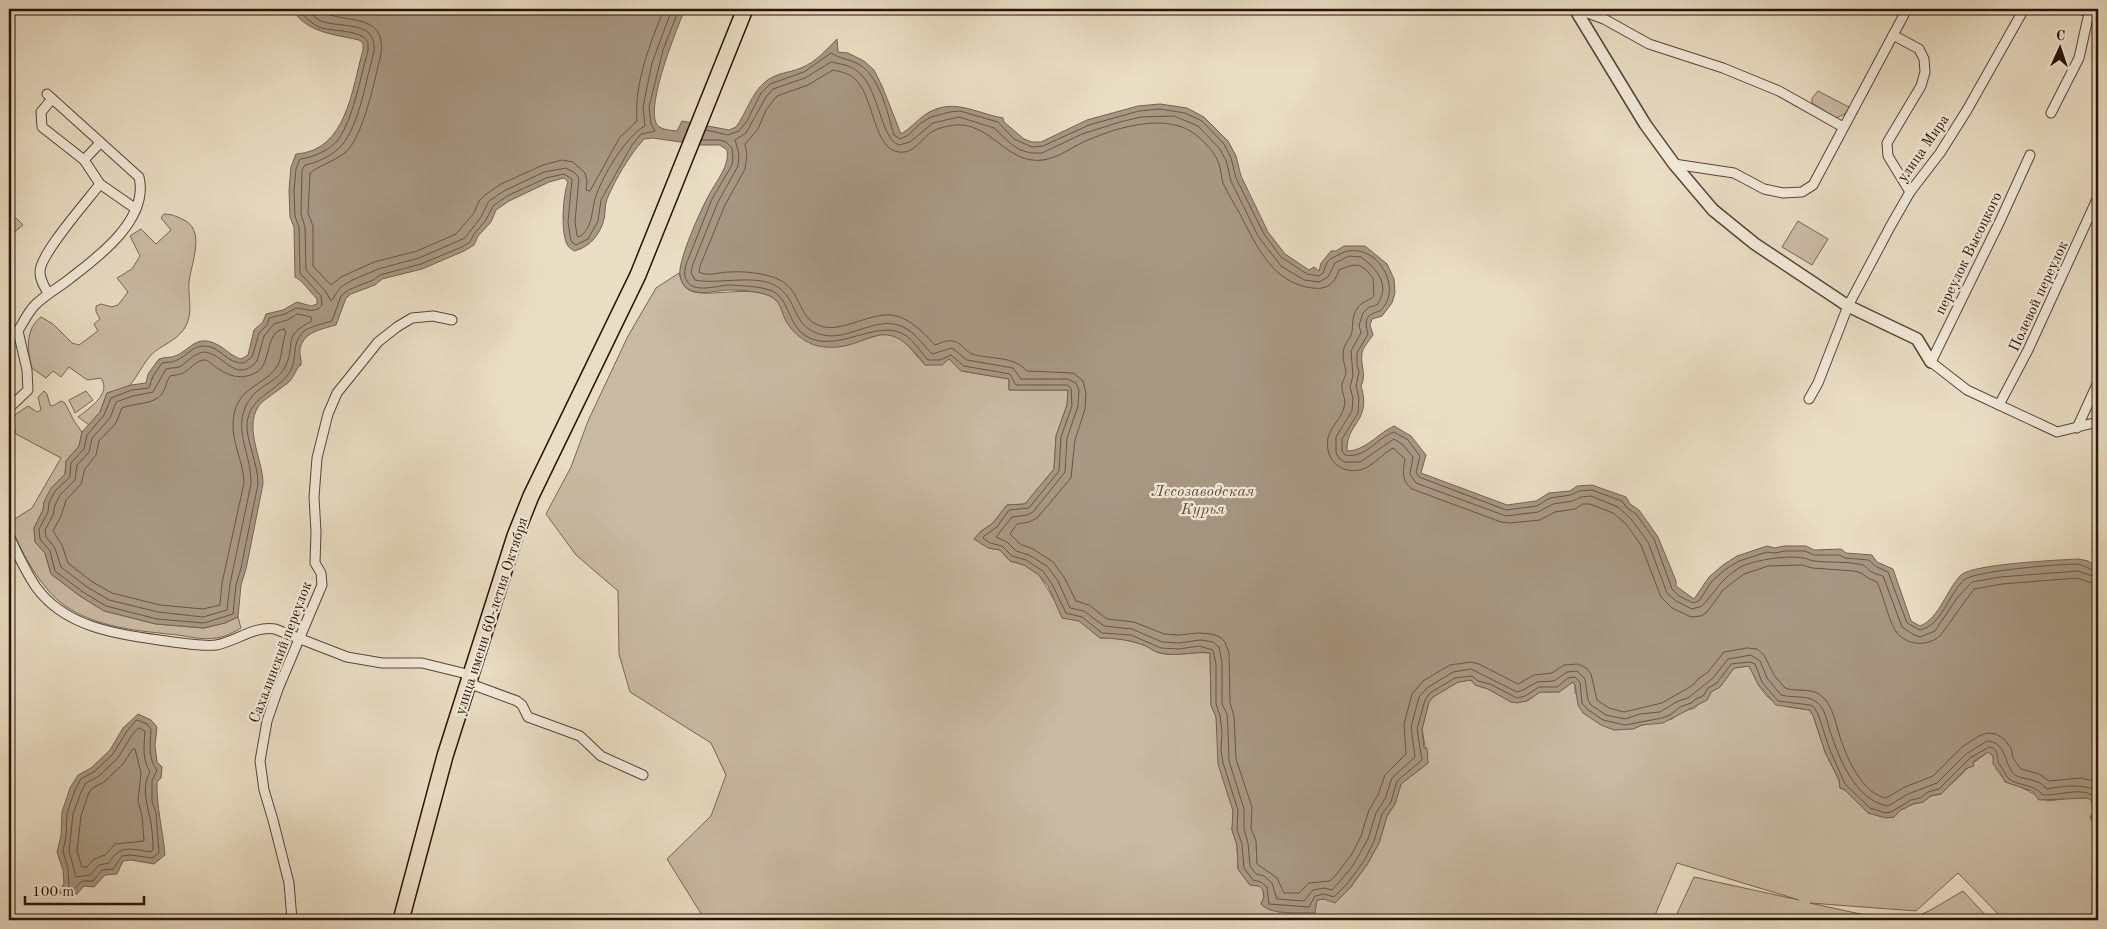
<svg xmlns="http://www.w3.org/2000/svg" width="2107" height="929" viewBox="0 0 2107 929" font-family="'Old Standard TT',serif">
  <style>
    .green { fill: #c8baa3; stroke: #786655 }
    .water { fill: #a79883; stroke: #746251 }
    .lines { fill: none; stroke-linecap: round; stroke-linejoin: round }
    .shore { stroke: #685545; stroke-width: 1 }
    .minor-casing { stroke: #584536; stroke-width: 11 }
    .tertiary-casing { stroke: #584536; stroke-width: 14 }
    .primary-casing { stroke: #281207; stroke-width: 18 }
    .minor { stroke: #f1e9d8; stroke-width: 9 }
    .tertiary { stroke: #f1e9d8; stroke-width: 11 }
    .primary { stroke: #e9ddc3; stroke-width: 15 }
    .labels { text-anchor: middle; stroke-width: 4.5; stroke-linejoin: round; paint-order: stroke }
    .street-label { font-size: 15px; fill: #281207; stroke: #f1e9d8 }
    .water-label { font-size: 16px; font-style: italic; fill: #614e3f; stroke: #f1e9d8 }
  </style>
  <rect width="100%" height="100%" fill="#e9ddc3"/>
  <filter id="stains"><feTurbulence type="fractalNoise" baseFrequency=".004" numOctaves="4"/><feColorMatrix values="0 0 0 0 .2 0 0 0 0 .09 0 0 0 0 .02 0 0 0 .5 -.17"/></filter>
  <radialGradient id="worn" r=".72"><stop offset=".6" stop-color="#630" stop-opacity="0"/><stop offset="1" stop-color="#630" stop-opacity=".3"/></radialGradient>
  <g class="green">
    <polygon points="1818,91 1849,107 1847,113 1836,118 1812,103 1812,98"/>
    <path d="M164 214C171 214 176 216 182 219 207 229 191 263 189 282 188 299 194 314 184 329 175 342 161 345 151 355 143 364 138 375 131 384 127 389 113 391 107 393L100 412 89 425 78 417C89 408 112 394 101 378L87 380 69 367 61 377 53 371 46 378 32 368C27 351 25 329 41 317L53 324 72 343 79 345 98 331 94 324 100 319 96 312V306L101 304 112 307 118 305 128 292 117 278 132 269 140 256 130 236 141 229 156 244 171 230 161 218Z"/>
    <polygon points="15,217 23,225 11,235 9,233 9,222"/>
    <polygon points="1798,221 1828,239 1812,265 1782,247"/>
    <path d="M679 273C681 279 682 286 689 290 708 301 764 278 781 306 783 310 784 316 786 321L843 346 886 333 902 339 925 365 949 359 962 371 1009 379V390H1068L1067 405 1056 436 1054 469 1025 504 1007 505 993 523 980 532 988 548 1000 550 1010 561 1024 565 1039 575 1055 601 1100 638C1116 638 1131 640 1146 646 1150 648 1155 652 1160 653 1176 657 1193 651 1210 653L1211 705 1216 717 1233 811 1232 830 1237 845 1238 869 1250 885 1259 886 1263 890 1264 897 1261 904C1273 916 1298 912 1314 912L1317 900 1324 899 1350 888 1368 863 1379 843 1387 816 1395 804 1401 784 1428 763 1422 729 1429 702 1433 697 1458 682 1471 680 1475 685 1488 689 1511 702 1527 701 1540 692H1559L1573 682 1575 685V693L1633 729 1642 725 1672 719 1682 711 1695 708 1699 703 1707 700 1711 692 1720 687 1734 668 1749 666C1753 671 1754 678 1758 684 1772 708 1786 706 1809 710L1813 715 1825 752 1839 780 1840 788 1845 790 1868 813 1894 817 1901 810 1913 804 1923 802 1931 796 1941 794 1973 763 1988 752 1993 756 1996 769 2002 777 2047 801 2080 797 2088 798 2092 801 2093 821 2098 818V920H2004L1958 873 1916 911 1810 903 1888 920H1674L1694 877 1799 900 1677 863 1653 920H705L667 859 711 816 726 775 711 743 630 692 619 654 618 591 576 555 546 514 571 467 588 421 628 336 656 288Z"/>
    <path d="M44 391 47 394 50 405 53 406 61 401 65 403 74 421 82 432 79 446 66 461 65 474 44 502 43 510 34 528 35 542 45 553 51 574 80 596 105 611 156 624 204 628 225 623 238 617 241 628C234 632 225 637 216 638 204 640 190 637 178 635 140 631 96 628 64 605 41 589 18 548 10 522L32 508 61 458 16 434 12 419 16 414 28 406 37 412 41 410 38 397Z"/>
    <polygon points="86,391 93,400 75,413 69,400"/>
    <polygon points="1963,891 1990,920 1907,920 1929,911"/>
  </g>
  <g class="water">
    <path d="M292 9H685C676 31 647 102 656 123 659 130 670 130 677 131L682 121 729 130 736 127C747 112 751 94 765 82 775 73 789 73 801 68 816 62 826 50 837 39L838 52 848 53 864 61 874 70 882 86 901 134C910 129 917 120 926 114 953 97 975 113 1003 118L1004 122 1024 139 1032 142H1041L1087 120 1138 106 1160 104 1187 108 1204 117 1228 141 1236 156 1241 176 1268 232 1285 254 1309 270 1314 267 1319 271 1321 263 1331 251H1336L1344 246H1365L1387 264 1394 279 1395 293 1392 303 1382 316 1372 319 1370 325 1373 335C1369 341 1363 347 1362 353 1360 366 1367 374 1361 386 1372 422 1346 422 1347 451 1365 451 1377 434 1394 426L1411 436 1426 455 1421 473 1507 505 1536 501 1549 493 1570 491 1577 486 1592 485 1626 497 1630 504 1639 510 1658 537 1676 581V586L1694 599 1709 577 1723 565 1737 556 1767 546 1775 548 1784 546H1806L1814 550 1841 549 1846 553 1872 555 1877 562 1893 569 1911 621 1920 626C1940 618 1946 590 1961 575 1973 564 2058 560 2079 559L2088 561 2098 568V818L2092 821 2090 817 2093 813 2092 801 2088 798 2039 800 2032 791 2005 782 2000 772 1993 764V756L1988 752 1973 762 1974 766 1967 768 1941 794 1930 796 1923 802 1913 804 1901 810 1894 817 1886 818 1868 813 1845 790 1840 788 1839 780 1825 752 1813 715 1810 710 1776 705 1758 684 1749 666 1734 668 1720 687 1711 692 1707 700 1663 723 1642 725 1633 729 1614 730 1601 725 1583 713 1578 705 1575 685 1573 682 1559 692H1540L1527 701 1517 703 1511 702 1488 689 1475 685 1471 680 1458 682 1433 697 1429 702 1422 729 1424 748H1427L1428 763 1401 784 1395 804 1387 816 1379 843 1368 863 1350 888 1335 903 1324 899 1317 900 1315 913C1298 912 1273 916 1261 904L1264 897 1263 890 1259 886 1250 885 1238 869 1237 845 1232 830 1233 811 1218 764 1216 717 1211 705 1210 653C1193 651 1176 657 1160 653 1155 652 1150 648 1146 646 1131 640 1116 638 1100 638L1079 621 1062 618 1048 586 1039 575 1024 565 1010 561 1000 550 988 548 974 539 980 532 993 523 1007 505 1025 504 1054 469 1056 436 1067 405 1068 390H1009V379L961 371 949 359 942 365H925C880 304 869 356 818 346 805 343 792 332 786 321 781 312 781 301 770 296 759 291 741 290 729 290 711 291 686 300 680 276 677 262 701 209 709 195 716 181 730 166 727 150L720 145H701L653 138 644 139C629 156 616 178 607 199 604 207 606 215 603 223 598 237 588 248 574 251 572 249 569 248 568 246 560 234 563 194 568 182L564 178 549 182 509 201 496 210 491 222 478 236 474 245 464 251 422 269 382 279 375 285 351 294 346 298 336 325C322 329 303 332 300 349 299 355 302 359 301 365 296 368 296 373 292 378 290 382 285 385 281 388 275 393 268 397 262 402 241 424 263 458 263 484L246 569 241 585 238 617 225 623 204 628 156 624 104 611 80 596 51 574 45 553 35 542 34 528 43 510 44 502 51 488 65 474 66 461 79 446 82 432 100 412 107 393 131 385 146 383 148 374 159 359C164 357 171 358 175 356 191 350 196 333 218 345 226 349 231 356 241 359L248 355 254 330 263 322 266 314 283 310 297 302 311 306 317 304V299L301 281 295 277 294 227 290 217 289 190 291 167 296 154C347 151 352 88 363 50V43L359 40C333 34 307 33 292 9Z"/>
    <path d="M138 714 151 720 157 727 155 746 157 762 162 767 161 778 157 782C156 805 163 831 165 855L154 864 131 860 123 861 117 874 105 875 94 887 84 886 76 895 59 893 64 883 63 870 57 852 61 836 62 812 70 788 78 775 91 768 110 750 123 728Z"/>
  </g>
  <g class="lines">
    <g class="shore">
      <path d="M298 9C303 16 311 23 319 27 332 32 361 29 368 42V51C360 78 354 117 338 140 330 150 312 158 300 159L296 169 294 191 295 216 299 227 300 273 321 296 322 305C315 315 305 308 296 308L285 314 269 318 267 325 259 333 252 357 244 363C228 365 220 346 205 346 193 345 187 356 177 360 173 363 167 362 162 363L153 376 149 388 132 390 111 398 104 415 87 435 84 449 71 463 70 477 55 491 49 503 48 512 39 529 40 539 50 551 55 571 83 592 106 606 157 619 204 623 233 614 236 585 241 568 258 484C258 463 246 441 247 424 249 398 273 393 287 376 300 360 289 345 304 331 309 327 325 323 332 321L341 296 348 290 373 280 380 275 421 264 462 247 470 242 474 234 486 220 493 206 507 196 546 178 564 174 572 179 568 222 571 241 576 245 588 239 598 221 601 200 632 145 641 134 655 131 651 124 649 107 663 50 679 9"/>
      <path d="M306 9C310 13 315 18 321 21 342 29 377 19 374 52 366 79 360 123 342 145 334 155 317 163 305 165L302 170 301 214 305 227 306 270 326 292 331 301C336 296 337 289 344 285 354 278 368 274 378 269L419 258 465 238 481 217 489 201 504 191 544 172 566 168 575 173 579 178 575 222 577 236 579 237C593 228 591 213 595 199 601 178 626 136 645 126L643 107 652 63 672 9"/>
      <path d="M317 9C340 26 387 9 381 54 375 78 364 135 346 152 335 161 320 165 310 173L308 213 313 226V266L331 285 341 277 374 262 417 251 456 234 474 213 479 201 485 195 501 184 543 165 562 160 573 162 585 173 587 181 586 190 590 191 620 137 637 121C634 83 650 44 664 9"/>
      <path d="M706 130 728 135 739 131 747 121 761 93 770 84 804 72 831 53C840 59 850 59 860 65 881 79 887 112 894 135L900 139 907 136 921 123 931 117 950 112 960 111 998 122 1014 139 1032 147 1043 146 1089 125 1139 111 1160 109 1185 113 1202 121 1224 144 1231 158 1236 178 1264 234 1281 257 1307 274 1319 276 1323 273C1329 257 1327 261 1340 254 1373 237 1406 287 1380 311 1366 315 1364 319 1368 334L1357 353V365L1359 372 1356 386 1359 398 1358 413 1342 439V451L1345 455C1366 459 1376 438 1394 432L1408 440 1420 456 1416 472 1419 477 1506 510 1537 506 1550 498 1571 495 1579 491 1592 490 1622 501 1627 508 1636 514 1654 539 1672 589 1679 596 1693 603 1699 601 1712 581 1726 569 1739 561 1767 552 1775 553 1785 551H1805L1814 555H1840L1845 558 1869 560 1875 566 1888 572 1907 623 1920 630C1942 625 1948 595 1964 580 1973 571 2060 564 2077 564 2085 565 2091 571 2098 571"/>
      <path d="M702 140H720L726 142 732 148 733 157 732 165 712 199 687 262C685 268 683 275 687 281 694 294 719 285 730 285 743 286 760 286 772 291 793 300 786 336 820 341 848 345 882 320 905 335 914 341 921 352 928 360H940L951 355 964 366 1010 374 1016 385H1067L1071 388 1072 406 1061 437 1059 471 1029 508 1009 510 997 527 984 536 983 538 990 543 1002 546 1012 556 1026 560 1043 571 1052 584 1066 613 1082 617 1102 633 1131 635 1161 648 1179 649 1199 646 1213 650 1216 664V704L1220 716 1222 731 1221 750 1223 763 1238 810 1237 830 1242 844 1244 868 1253 880 1261 882 1267 887 1269 904 1309 907 1315 896 1324 894 1334 897 1347 884 1364 861 1374 841 1382 814 1391 802 1397 781 1422 760 1417 729 1425 700 1430 693 1455 678 1472 676 1478 681 1490 684 1517 698 1525 696 1539 687H1557L1568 678 1575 677 1580 682 1582 703 1587 709 1603 720 1625 725 1662 718 1670 715 1680 707 1691 703 1696 699 1703 696 1708 688 1717 683 1731 664 1750 662 1755 664 1762 682 1778 701 1810 705 1814 707 1818 714 1830 750 1845 784 1870 808 1886 813 1891 812 1911 800 1920 798 1928 792 1939 789 1970 758 1989 747C2001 749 1995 758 2000 765 2002 768 2006 775 2008 778 2018 787 2031 782 2043 795 2060 796 2084 785 2097 799L2098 814"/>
      <path d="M298 314 311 317 312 321C280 337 297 344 285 367 278 381 263 384 253 395 228 425 252 451 251 484L230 584 227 610 203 617 158 612 109 600 87 587 61 567 55 548 46 537 45 530 53 515 55 505 60 495 75 480 77 465 89 452 92 438 110 418 116 402 133 396 153 392 166 369C171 367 176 369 181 366 188 361 196 352 205 352 224 354 236 385 257 361L264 336 274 324 287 320Z"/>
      <path d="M284 329 286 332C282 342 282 357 278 365 264 388 235 385 233 423 232 444 244 463 244 483L222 583 220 605 203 609 160 605 112 593 91 581 68 563 62 545 53 531 61 516 66 500 81 484 85 469 96 455 99 441 116 423 122 408C134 403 153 405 162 394 166 388 166 382 170 376 174 375 178 375 181 374 189 371 196 360 204 360 208 360 211 363 214 366 228 376 241 381 257 372 272 363 264 332 284 329Z"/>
      <path d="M2098 578 2078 571 2000 577 1972 582 1957 598 1935 631 1920 637 1914 635 1902 627 1883 576C1880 575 1875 574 1872 572 1868 570 1867 567 1863 565 1847 561 1831 563 1814 561 1810 561 1807 558 1803 558 1788 555 1752 560 1739 568 1719 581 1717 590 1702 606L1692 609 1676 601 1667 593 1648 542 1631 519 1618 507 1591 496 1581 497 1573 501 1553 504 1538 512 1506 516 1416 483 1410 474 1413 457 1403 445 1394 439 1360 462H1344L1339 458 1336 453V437L1352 411 1353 398 1350 387 1353 376 1351 351 1361 333 1359 325 1363 313 1369 307 1377 305C1391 285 1377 269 1361 257L1349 256 1335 263 1328 277 1319 282 1304 280 1281 266 1258 236 1231 181 1226 160 1219 148 1198 126 1174 116 1141 117 1120 122 1082 134 1042 153H1031L1020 150 1010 143 994 128 959 117 933 123 910 142 899 145C880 139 879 86 857 71 850 65 840 64 831 62L805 78 773 89 766 97 746 133 735 140 739 154 738 166 718 202 693 264 691 273 695 280C717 285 757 273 778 287 798 301 792 325 819 334 849 344 878 311 907 329 917 335 924 346 932 354L952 348 967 360 1013 368 1021 379H1067L1076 383 1079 390 1078 406 1067 438 1065 472 1033 512 1027 515 1012 517 996 537 1007 542 1016 551 1029 555 1048 567 1058 581 1070 608 1084 611 1104 626 1132 629 1162 642 1179 643 1200 640 1213 642 1219 647 1222 663V704L1227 714 1228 730 1229 761 1244 809V829L1248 843 1250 866 1256 874 1264 876 1272 883 1277 899 1304 901 1313 890 1324 888 1332 890 1352 867 1368 839 1376 813 1385 799 1392 778 1415 757 1411 727 1419 697 1427 688 1453 672 1471 669 1517 692 1523 690 1537 682 1554 681 1567 672 1577 671 1585 679 1588 700 1591 705 1606 715 1625 719 1640 714 1660 712 1678 701 1688 698 1713 678 1728 659 1751 655 1760 661 1767 678 1781 695C1792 698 1806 695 1815 701 1825 706 1827 722 1830 731 1840 760 1855 800 1888 806L1908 794 1937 783 1966 754 1987 741C2005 742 2004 760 2012 772 2017 779 2030 778 2037 782 2041 783 2044 786 2047 789 2062 786 2086 783 2098 792"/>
      <path d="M2098 585 2077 578 2002 584 1974 589 1940 636C1927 647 1905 646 1895 630 1887 616 1884 597 1877 582L1868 578 1861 573 1854 571 1812 568 1802 565 1768 566 1744 574 1723 590 1707 612 1701 616 1691 617 1672 608 1661 597 1641 545 1626 524 1613 513 1590 504H1583L1575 509 1555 512 1540 520 1509 523 1501 522 1412 489C1401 480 1403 471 1405 459L1393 448C1383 453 1376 463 1366 468 1343 477 1324 461 1328 438 1331 426 1342 418 1344 407 1347 399 1341 393 1342 385 1342 381 1345 378 1346 374 1346 366 1341 359 1344 348 1346 342 1352 336 1352 331 1353 323 1352 316 1357 309 1361 301 1370 301 1374 296L1373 278C1361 262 1356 263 1339 270 1334 284 1327 290 1312 288 1273 283 1257 247 1241 216 1235 205 1228 194 1223 183 1221 177 1221 170 1219 164 1216 154 1205 142 1196 135 1168 112 1118 127 1088 140 1073 146 1059 158 1043 160 1007 165 991 122 955 125 947 126 937 128 930 133 920 141 913 154 899 152 873 150 874 94 854 78 848 73 841 72 833 70L808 85 777 96 766 110 758 129 745 144 747 155 745 169 725 205 700 266 699 272C707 277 720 272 729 272 744 271 764 273 778 279 803 291 796 317 820 326 829 329 841 327 850 324 861 321 872 316 884 315 905 313 922 331 935 345 941 343 946 340 953 341 962 343 965 351 972 354 992 360 1012 355 1027 371L1073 373 1083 381 1086 393 1085 409 1075 440 1071 478 1037 518 1029 522 1017 524 1010 534 1020 544 1033 549 1053 562 1064 577 1076 601 1089 605 1107 619 1134 622 1164 634 1179 635 1199 633 1212 634 1220 637 1225 642 1229 653 1230 703 1234 716 1236 759 1252 807 1251 828 1256 841 1257 864 1277 878 1284 893H1299L1309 883 1330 881 1336 875 1352 854 1361 836 1369 810 1378 795 1385 775 1406 754 1404 724 1412 694 1423 681 1450 665 1471 662 1479 664 1518 684 1534 675 1552 673 1564 665 1578 664 1586 668 1591 674 1597 700 1609 708 1624 712 1662 703 1693 685 1698 679 1708 672 1724 652 1747 648 1757 649 1764 655 1774 675 1785 688C1796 692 1809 688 1819 694 1834 703 1836 728 1842 743 1849 763 1864 794 1886 798L1905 787 1933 776 1962 747 1979 736 1987 733 1996 734 2004 739 2011 748 2013 758 2021 769 2039 774 2049 781 2081 778 2098 782"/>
      <path d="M137 720 147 724 151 729C150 744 148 759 157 770L152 781V801L156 813 159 853 152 858 131 855 122 856 113 869 102 870 93 881H82L74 889H69L68 869 63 851 66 837 67 813 75 790 81 779 94 772 113 754 127 731Z"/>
      <path d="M139 728 145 731C144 745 142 760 150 772 142 787 146 799 149 814 152 825 153 839 153 850L150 852C132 849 120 844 109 863L99 865 90 875 76 877 69 851 73 814 81 792 86 783 99 776 118 758 132 735Z"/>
      <polygon points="135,749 141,773 138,801 142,816 144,841 115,844 105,855 94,859 87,867 82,867 77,851 81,816 88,795 91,789 104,782 123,764 132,750"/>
    </g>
    <g class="minor-casing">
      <g id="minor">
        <polyline points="1577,9 1604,19 1649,44 1723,68 1779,91 1843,127"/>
        <polyline points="2081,9 2089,13 2098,12"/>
        <polyline points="1893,35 1919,49 1924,59 1925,72 1921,86 1887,143 1888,156 1910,192"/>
        <polyline points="52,99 41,112 42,127 84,160"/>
        <polyline points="2051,113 2079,58 2089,13"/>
        <polyline points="2030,155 2000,221 1931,362 1967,390 2057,432 2098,422"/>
        <polyline points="1674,164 1734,173 1764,189 1783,193 1802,192 1813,185 1907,9"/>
        <polyline points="100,184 136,209"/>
        <path d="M48 293C44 286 40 280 40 272 39 255 88 200 100 184L84 160 100 143"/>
        <polyline points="1809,399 1818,383 1848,306 1890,227 1910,192 1940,153 1967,110 2024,9"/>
        <polyline points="1999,405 2028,350 2098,197"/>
        <path d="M9 408 28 390 27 370 18 331C23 323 28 312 35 305 46 294 60 287 72 277 101 255 149 218 139 177L47 94"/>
        <polyline points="2077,428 2098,382"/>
        <path d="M9 536C17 553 25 571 36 587 64 626 114 634 159 640 174 642 203 647 216 645 237 641 253 626 275 629L347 657 382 663H422L471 675"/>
        <polyline points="468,683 517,701 522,705 528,717 580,736 601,756 643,775"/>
        <polyline points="292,920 289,883 273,820 264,790 260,761 267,721 278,689 322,585 321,573 315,563 316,532 314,497 317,458 328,414 337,393 378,342 397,327 412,318 433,316 452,320"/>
      </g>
    </g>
    <g class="tertiary-casing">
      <polyline id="tertiary" points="1575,9 1645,124 1674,164 1713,210 1755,244 1848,306 1917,339 1931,362"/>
    </g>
    <g class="primary-casing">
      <polyline id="primary" points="401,920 445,756 515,536 531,496 638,275 745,9"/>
    </g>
    <use href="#minor" class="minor"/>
    <use href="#tertiary" class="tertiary"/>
    <use href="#primary" class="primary"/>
  </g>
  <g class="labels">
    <g class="street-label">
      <text transform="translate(1923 148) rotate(-55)" y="5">улица Мира</text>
      <text transform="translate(1968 253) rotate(-64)" y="5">переулок Высоцкого</text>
      <text transform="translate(2038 296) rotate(-65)" y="5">Полевой переулок</text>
      <text transform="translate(491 616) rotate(-72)" y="5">улица имени 60-летия Октября</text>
      <text transform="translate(280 652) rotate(-69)" y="5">Сахалинский переулок</text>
    </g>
    <g class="water-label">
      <text x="1203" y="496">Лесозаводская<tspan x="1203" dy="18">Курья</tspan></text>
    </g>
  </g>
  <rect width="2107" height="929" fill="none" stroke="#e9ddc3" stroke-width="30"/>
  <rect x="10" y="10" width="2087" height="909" fill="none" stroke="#281207" stroke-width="2.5"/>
  <rect x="15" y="15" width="2077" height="899" fill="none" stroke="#281207"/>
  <g transform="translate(2060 48) rotate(3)" stroke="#f1e9d8" stroke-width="4" paint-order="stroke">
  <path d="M0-4L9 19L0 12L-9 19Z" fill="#281207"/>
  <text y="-8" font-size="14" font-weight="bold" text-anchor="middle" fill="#281207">С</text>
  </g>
  <path d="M25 896v8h119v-8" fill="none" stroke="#281207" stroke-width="2.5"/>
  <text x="32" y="896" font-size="15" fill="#281207" stroke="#f1e9d8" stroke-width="4" paint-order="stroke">100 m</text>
  <rect width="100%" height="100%" filter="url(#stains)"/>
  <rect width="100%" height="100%" fill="url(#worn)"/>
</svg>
